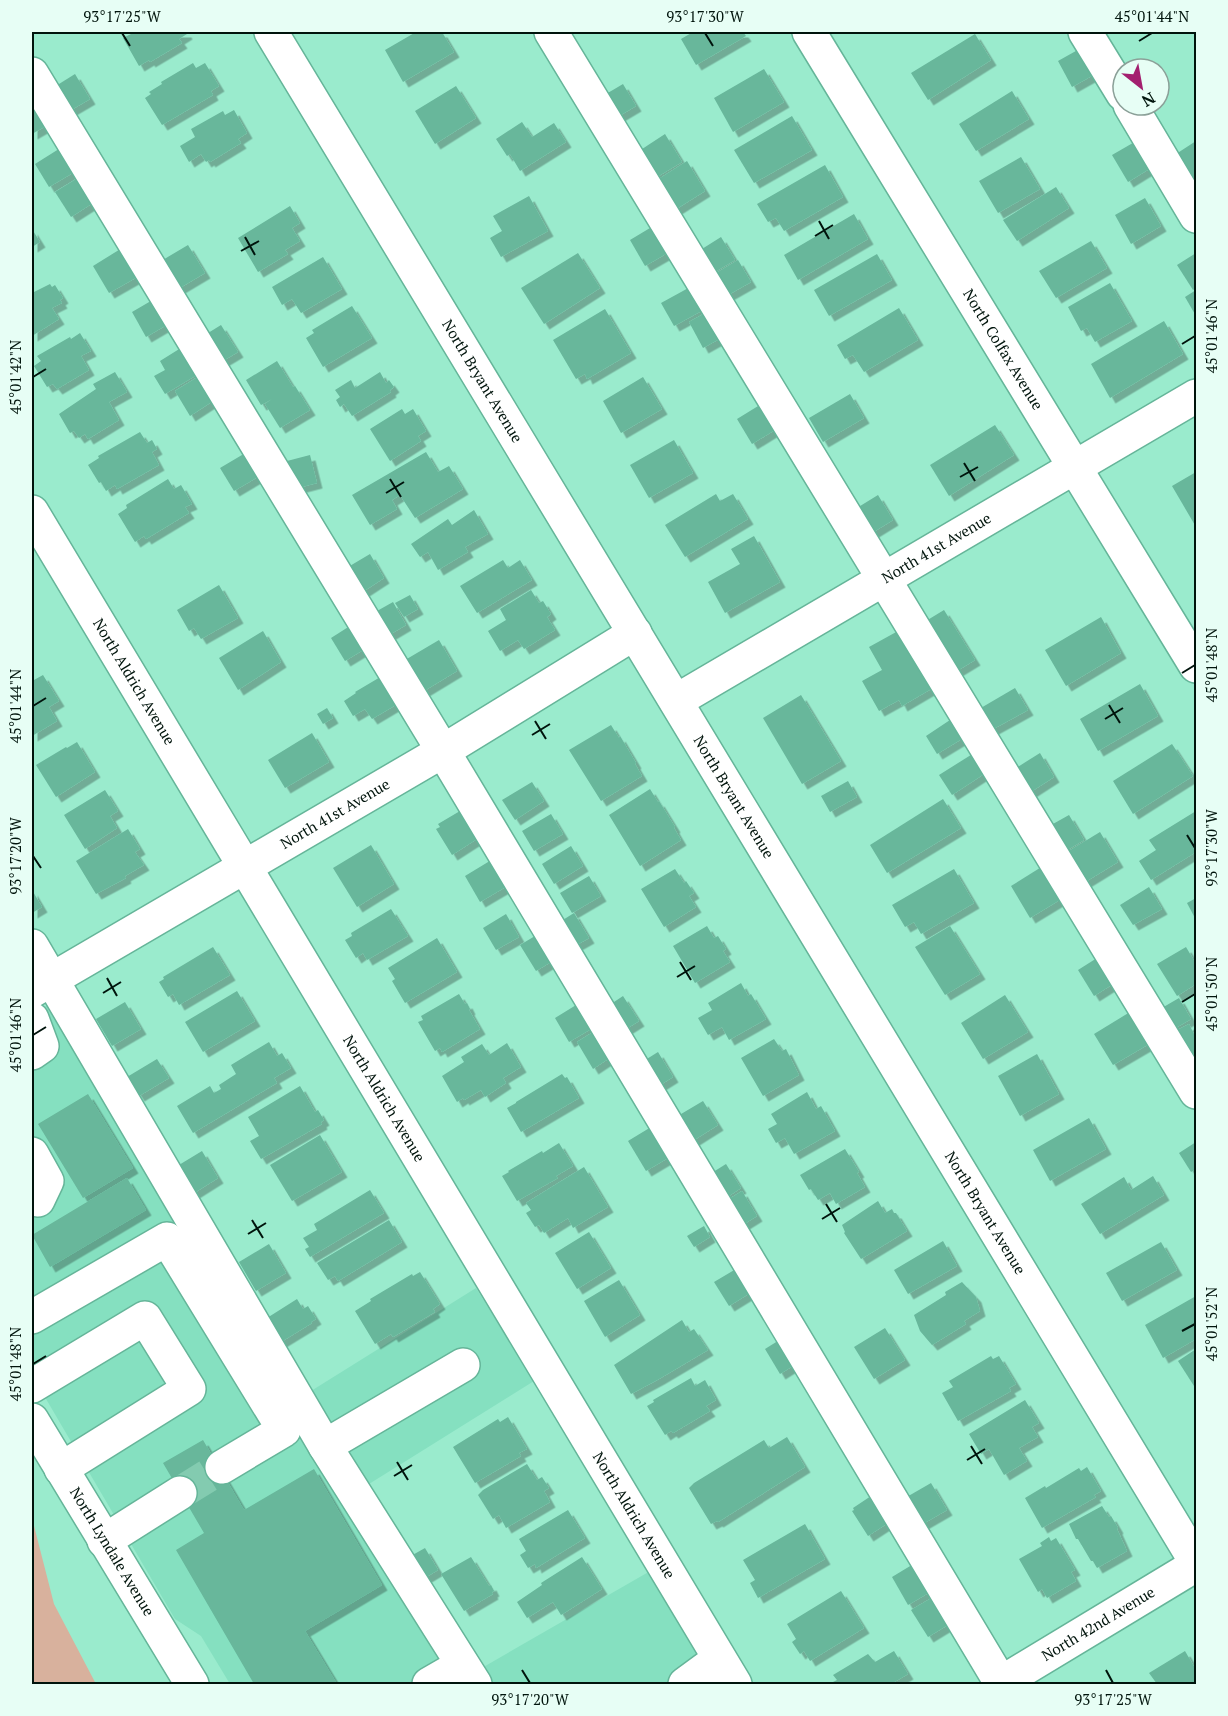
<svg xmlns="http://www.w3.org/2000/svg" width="1228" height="1716" viewBox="0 0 1228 1716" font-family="'PT Serif',serif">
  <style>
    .built { fill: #85e0c0 }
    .green { fill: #d8b19d }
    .building { fill: #67b79b; filter: url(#shadow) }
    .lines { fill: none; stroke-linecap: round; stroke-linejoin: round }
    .minor-tunnel { stroke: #83cbb0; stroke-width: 33; stroke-dasharray: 33 16; stroke-linecap: butt }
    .minor-casing { stroke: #65b599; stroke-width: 36 }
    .minor { stroke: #fff; stroke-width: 33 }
    .ticks { fill: none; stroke: #00140c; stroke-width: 2 }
    .labels { text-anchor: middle; stroke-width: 6; stroke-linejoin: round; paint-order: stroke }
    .street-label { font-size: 15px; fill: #00140c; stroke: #e7fef5 }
    .neatline { fill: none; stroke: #00140c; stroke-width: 2 }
    .ticks-label { font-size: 15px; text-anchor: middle; fill: #00140c }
  </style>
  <defs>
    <filter id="shadow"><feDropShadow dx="5.5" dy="5.5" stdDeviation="0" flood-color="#0004"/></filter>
  </defs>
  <rect width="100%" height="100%" fill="#9aebcd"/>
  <polygon class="built" points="57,999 295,1401 476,1288 534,1381 361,1489 473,1673 652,1570 723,1684 230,1684 201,1636 175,1619 32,1375 32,1015"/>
  <polygon class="green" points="32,1518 54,1604 96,1684 32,1684"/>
  <g class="building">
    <polygon points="132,32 186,32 187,34 179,39 182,43 150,62 149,60 139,66 123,38 133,33"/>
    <polygon points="416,32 442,32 454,52 403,82 385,50"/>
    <polygon points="693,32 743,32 746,36 696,65 681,39"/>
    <polygon points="975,34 991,60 928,100 911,73"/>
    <polygon points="1083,47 1097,73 1072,87 1058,61"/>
    <polygon points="193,63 196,68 205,63 219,86 211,91 213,95 162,125 145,98 151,94 149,92 162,84 161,82"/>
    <polygon points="764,69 784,102 733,132 714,98"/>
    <polygon points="75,74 90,99 66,113 51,89"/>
    <polygon points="623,84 636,106 614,119 601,97"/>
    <polygon points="456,86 476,118 435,144 415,111"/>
    <polygon points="1012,91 1029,119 976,151 959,124"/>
    <polygon points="32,99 51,123 32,134"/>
    <polygon points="234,110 247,133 238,139 241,143 210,162 209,160 206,162 201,154 189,162 180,146 195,137 191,129 223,111 225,115"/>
    <polygon points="792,116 812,150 754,183 734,150"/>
    <polygon points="522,122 532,137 554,123 566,142 520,171 510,154 507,156 496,139"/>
    <polygon points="665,134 682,162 652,180 636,153"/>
    <polygon points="1138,140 1154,166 1128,182 1112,155"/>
    <polygon points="1196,141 1196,185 1173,156"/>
    <polygon points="62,147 76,171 49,187 35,164"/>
    <polygon points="1021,157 1040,189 998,213 979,181"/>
    <polygon points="687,161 705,191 670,213 651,184"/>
    <polygon points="825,165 843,197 784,231 776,218 768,222 757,204"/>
    <polygon points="81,176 96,201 71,217 55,192"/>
    <polygon points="1056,187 1069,208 1017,241 1003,220"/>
    <polygon points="529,196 548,231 501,257 490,238 502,231 493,216"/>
    <polygon points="1145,198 1161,226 1131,244 1115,215"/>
    <polygon points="290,206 300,223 292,228 300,241 285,250 288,254 258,272 238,238"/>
    <polygon points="854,214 868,239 798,280 784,255"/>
    <polygon points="655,225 671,251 645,266 630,240"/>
    <polygon points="32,229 40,242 32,247"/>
    <polygon points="721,237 735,260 708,276 694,254"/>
    <polygon points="1091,241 1107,268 1056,298 1039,271"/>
    <polygon points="188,245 205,273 173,292 156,264"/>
    <polygon points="122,248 139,276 109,293 93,266"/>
    <polygon points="578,253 600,288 544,324 521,288"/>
    <polygon points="1196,253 1196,288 1193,290 1177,265"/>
    <polygon points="877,254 892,280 829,316 814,290"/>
    <polygon points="323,257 342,289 301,313 292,299 282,305 272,287"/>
    <polygon points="738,260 751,282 721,299 708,278"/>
    <polygon points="1110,283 1132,321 1095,342 1087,328 1081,331 1068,307"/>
    <polygon points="50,284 52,287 55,285 63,298 60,300 62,303 52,308 59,319 32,336 32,293"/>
    <polygon points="692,286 705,309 674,326 661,303"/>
    <polygon points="1196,290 1196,316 1185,297"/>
    <polygon points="156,298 170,323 146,337 132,312"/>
    <polygon points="352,306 372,338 323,367 306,338 314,333 312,330"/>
    <polygon points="899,308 918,340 864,372 853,355 845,359 837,345"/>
    <polygon points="605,309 631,353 587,379 585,374 576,379 553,340"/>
    <polygon points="707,312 721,338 703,348 689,322"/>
    <polygon points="1164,321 1183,354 1110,398 1091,364"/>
    <polygon points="221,325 238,352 216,365 200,338"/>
    <polygon points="80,333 91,351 81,356 89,370 57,389 53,384 47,387 34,366 41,361 37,356 70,337 71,339"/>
    <polygon points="184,346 200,373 165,394 154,376 165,370 160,361"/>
    <polygon points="277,361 293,387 295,386 310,410 280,428 265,404 272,399 261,405 246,380"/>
    <polygon points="115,372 127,392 109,402 119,420 88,439 85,434 79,438 74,431 70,433 59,414 96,389 93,384"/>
    <polygon points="380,372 386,383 389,380 394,387 390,390 391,392 352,416 344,404 340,407 336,400 340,397 335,390 351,380 355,388"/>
    <polygon points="201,375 216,399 190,416 175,391"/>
    <polygon points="643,377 662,409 621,433 603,401"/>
    <polygon points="850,394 864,418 823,442 809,418"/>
    <polygon points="763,403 778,428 752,444 737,419"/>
    <polygon points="402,409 405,414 413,409 426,431 418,436 421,441 390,461 370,429"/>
    <polygon points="995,425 1014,455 949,496 930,465"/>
    <polygon points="140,432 147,443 152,440 157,449 152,452 159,465 117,489 115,485 106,491 101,482 99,483 88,465 99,458 98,456"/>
    <polygon points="674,440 693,473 649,498 630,465"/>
    <polygon points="247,452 261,475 234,491 220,468"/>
    <polygon points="426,452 438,472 449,466 463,489 415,518 400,495 392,500 397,509 370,525 352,495"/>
    <polygon points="310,455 317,483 294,489 287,461"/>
    <polygon points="1196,472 1196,527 1172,486"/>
    <polygon points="168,479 174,489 181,485 192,504 185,507 189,513 146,539 144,536 135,542 118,514 127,508 126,505"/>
    <polygon points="716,494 720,501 733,494 748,519 685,557 665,525"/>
    <polygon points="878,495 893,520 867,536 852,511"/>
    <polygon points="474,510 488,534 465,547 468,552 438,570 428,552 420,557 411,544 448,519 452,525"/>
    <polygon points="754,536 780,582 725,613 708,582 740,564 731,549"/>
    <polygon points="370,554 384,578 358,595 343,570"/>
    <polygon points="503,560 508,568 520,560 532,580 477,613 460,586"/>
    <polygon points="219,585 238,618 201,639 194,628 189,631 177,610"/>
    <polygon points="531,590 539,603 543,601 551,614 547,617 555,630 524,649 518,640 500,651 488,631 506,620 500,609"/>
    <polygon points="410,595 418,609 404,617 395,603"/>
    <polygon points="393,602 406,625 384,638 370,615"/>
    <polygon points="944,610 975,660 952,674 921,624"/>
    <polygon points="1101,617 1121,653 1066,686 1045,650"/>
    <polygon points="353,624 368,647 345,661 331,638"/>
    <polygon points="263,631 281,662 238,690 219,658"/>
    <polygon points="898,631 931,689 902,706 899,700 879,711 862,681 882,670 869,647"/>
    <polygon points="439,640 457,671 419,694 400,663"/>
    <polygon points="43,675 59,701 49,707 57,721 32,736 32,677 34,680"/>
    <polygon points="382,676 399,703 372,719 365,709 353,716 344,701 356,693 355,692"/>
    <polygon points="1140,684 1158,716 1098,751 1080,719"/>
    <polygon points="1015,688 1028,710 986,733 974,712"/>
    <polygon points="801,695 841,761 802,784 763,718"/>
    <polygon points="327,708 333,718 323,724 317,714"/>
    <polygon points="953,718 965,737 937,754 926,736"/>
    <polygon points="611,725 619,738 620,736 636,763 635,764 642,776 601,801 569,750"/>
    <polygon points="312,733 329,762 285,788 268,760"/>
    <polygon points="77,742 95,772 56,797 36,765 66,747 67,748"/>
    <polygon points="1172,744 1193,776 1133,814 1113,781"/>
    <polygon points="974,753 987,772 952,795 939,775"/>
    <polygon points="1040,753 1054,777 1023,797 1008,773"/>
    <polygon points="848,781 857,797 830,812 821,796"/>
    <polygon points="532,782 544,801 515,820 502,800"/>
    <polygon points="650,789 658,802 659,801 675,827 674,828 681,840 640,866 609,815"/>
    <polygon points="105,790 118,811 110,816 117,828 85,849 64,815"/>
    <polygon points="943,799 961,828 887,873 870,845"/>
    <polygon points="460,811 461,814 464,812 480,837 452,855 436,829 440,827 438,824"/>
    <polygon points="1196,811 1196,852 1151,880 1139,861 1156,850 1149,840"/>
    <polygon points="551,814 563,834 534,851 522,831"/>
    <polygon points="1069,815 1084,840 1059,855 1044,829"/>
    <polygon points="128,829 140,849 135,852 144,865 125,876 126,878 96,894 76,861"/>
    <polygon points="1100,832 1118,862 1082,884 1064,854"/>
    <polygon points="371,845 394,884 357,907 333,868"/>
    <polygon points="571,846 583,866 554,884 542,864"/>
    <polygon points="493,859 509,885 480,902 465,876"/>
    <polygon points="1043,866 1063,898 1030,918 1011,886"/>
    <polygon points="675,869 684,883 686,881 694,893 689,896 696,907 664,927 641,889"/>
    <polygon points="954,869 974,903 921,934 914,922 905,927 892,905"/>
    <polygon points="589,876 601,896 572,913 560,893"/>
    <polygon points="1149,887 1162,909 1133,925 1120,905"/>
    <polygon points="32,890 42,907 32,913"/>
    <polygon points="1196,898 1196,920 1187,903"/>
    <polygon points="391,909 408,936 367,960 363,953 356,958 345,940 352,936 351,933"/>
    <polygon points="574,913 589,938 573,947 558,923"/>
    <polygon points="506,914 519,937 496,950 483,928"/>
    <polygon points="707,926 714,938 718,936 726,949 723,951 730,962 695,983 673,946"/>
    <polygon points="950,926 980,974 945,995 915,947"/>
    <polygon points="540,933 556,959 536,971 520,945"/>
    <polygon points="437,938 457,972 405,1003 392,981 395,979 388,968"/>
    <polygon points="213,947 230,975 179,1005 173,994 168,997 159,982 164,979 163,977"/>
    <polygon points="1186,947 1196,964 1196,984 1177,996 1157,964"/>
    <polygon points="1097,958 1113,984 1094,996 1078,970"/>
    <polygon points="741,983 748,996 751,994 766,1019 729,1040 722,1027 708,1035 698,1018 712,1010 708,1003"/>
    <polygon points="237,991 255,1021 203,1052 185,1022"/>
    <polygon points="459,994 465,1004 467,1003 470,1009 469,1010 480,1029 442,1052 440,1048 435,1051 418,1022 423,1020 421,1016"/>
    <polygon points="1005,995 1028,1032 983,1059 961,1023"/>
    <polygon points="623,996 639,1021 623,1031 608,1006"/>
    <polygon points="1179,998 1191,1019 1167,1033 1155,1012"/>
    <polygon points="125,1002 141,1029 112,1046 96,1019"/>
    <polygon points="581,1002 596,1026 569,1042 555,1018"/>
    <polygon points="1130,1012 1149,1044 1113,1065 1094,1034"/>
    <polygon points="1189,1024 1196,1038 1196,1052 1184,1059 1170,1034"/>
    <polygon points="598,1029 614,1055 593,1069 577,1042"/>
    <polygon points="774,1039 782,1051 786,1049 799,1075 763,1096 741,1058"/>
    <polygon points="269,1042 277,1056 282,1053 291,1068 274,1078 277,1083 193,1133 177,1106 210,1086 214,1093 221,1089 219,1085 236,1074 231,1065"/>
    <polygon points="507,1043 521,1067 503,1078 506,1083 485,1097 481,1090 464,1100 463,1098 457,1102 442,1076 464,1062 461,1057 482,1044 489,1055"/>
    <polygon points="658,1052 673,1077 657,1087 642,1062"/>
    <polygon points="1037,1054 1059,1094 1020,1116 998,1076"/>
    <polygon points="157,1059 169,1078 139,1096 127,1077"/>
    <polygon points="562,1074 565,1078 567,1077 579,1098 521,1132 507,1108 516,1103 516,1102"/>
    <polygon points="300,1086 315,1112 318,1110 324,1120 321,1122 322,1124 261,1159 250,1141 259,1136 248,1117"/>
    <polygon points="807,1092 816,1109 821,1106 835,1131 794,1154 785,1138 776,1143 768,1129 777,1124 771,1114"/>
    <polygon points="88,1094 133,1168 83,1198 38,1124"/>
    <polygon points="703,1101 718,1125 691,1142 676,1117"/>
    <polygon points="1089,1118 1106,1149 1050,1181 1033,1150"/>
    <polygon points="656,1124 673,1155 646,1171 628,1141"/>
    <polygon points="320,1135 342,1172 292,1201 270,1165"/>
    <polygon points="1196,1142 1196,1169 1191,1172 1179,1153"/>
    <polygon points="559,1143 573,1166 556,1176 558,1178 517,1201 502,1176 509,1172 508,1171 542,1151 543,1153"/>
    <polygon points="845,1149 859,1172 857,1173 865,1187 836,1204 830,1193 818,1200 811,1189 809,1190 800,1175"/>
    <polygon points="202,1151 218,1178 191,1195 174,1168"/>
    <polygon points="726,1164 741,1188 726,1198 710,1174"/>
    <polygon points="584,1167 608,1207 573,1228 568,1218 544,1233 539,1225 535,1227 526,1213 531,1210 526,1203"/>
    <polygon points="1153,1176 1164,1195 1100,1234 1081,1204 1124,1177 1131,1190"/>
    <polygon points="127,1178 146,1210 50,1267 32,1235"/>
    <polygon points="370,1190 384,1213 310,1257 305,1249 309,1247 303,1238 317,1230 314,1224"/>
    <polygon points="742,1191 757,1216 741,1226 726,1201"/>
    <polygon points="878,1201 885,1213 892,1209 894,1213 896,1213 907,1231 861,1259 844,1233 845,1232 842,1225"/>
    <polygon points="389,1220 402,1242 338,1281 335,1276 328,1280 317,1263"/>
    <polygon points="704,1226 710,1237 694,1247 687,1236"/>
    <polygon points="589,1232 611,1268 577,1289 555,1253"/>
    <polygon points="943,1241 957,1266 908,1294 894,1270"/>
    <polygon points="1161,1242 1177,1270 1122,1301 1106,1273"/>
    <polygon points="269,1244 286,1273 256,1291 239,1262"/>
    <polygon points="741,1266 755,1290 729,1306 714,1282"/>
    <polygon points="420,1272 440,1304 433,1309 435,1312 393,1337 391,1334 375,1344 355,1311 371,1301 370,1299 412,1274 413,1276"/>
    <polygon points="619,1280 640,1315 605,1337 584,1301"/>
    <polygon points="962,1282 976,1297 980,1311 964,1321 966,1324 932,1345 920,1331 914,1315 946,1295 945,1292"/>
    <polygon points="1196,1296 1196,1339 1163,1358 1145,1325"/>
    <polygon points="297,1299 303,1309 308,1306 316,1319 311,1322 312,1323 281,1342 267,1318"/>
    <polygon points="682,1320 689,1332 694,1329 708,1350 659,1379 631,1394 614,1365"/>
    <polygon points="885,1328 905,1360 874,1379 854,1347"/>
    <polygon points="781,1339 796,1364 780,1374 765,1349"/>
    <polygon points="1196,1349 1196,1384 1194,1386 1178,1361"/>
    <polygon points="991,1356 993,1359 999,1356 1016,1384 1009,1388 1011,1391 958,1421 942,1393 953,1387 949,1381"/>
    <polygon points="691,1378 695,1386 705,1380 716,1400 706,1406 710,1411 673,1433 671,1431 665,1435 647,1406 654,1402 653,1400"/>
    <polygon points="1025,1400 1039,1423 1032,1427 1038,1437 1019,1448 1027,1461 1004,1475 989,1449 981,1454 969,1434"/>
    <polygon points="508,1417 527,1449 519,1453 521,1456 475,1483 453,1447 498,1419 500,1422"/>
    <polygon points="787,1437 805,1467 718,1522 717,1521 711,1524 689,1488 694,1483 764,1440 769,1448"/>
    <polygon points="203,1440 244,1510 314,1469 382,1585 305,1631 337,1684 254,1684 176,1550 204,1533 163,1463"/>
    <polygon points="527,1464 537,1480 542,1477 549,1488 544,1491 550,1502 506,1528 499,1515 493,1519 478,1495 483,1490"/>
    <polygon points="1087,1467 1101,1491 1094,1495 1096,1497 1042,1528 1025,1498 1045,1486 1046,1488 1079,1468 1081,1471"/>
    <polygon points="931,1483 947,1510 921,1525 905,1498"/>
    <polygon points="877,1492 894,1519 868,1536 852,1511 854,1510 853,1508"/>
    <polygon points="1102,1506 1109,1517 1111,1516 1118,1528 1117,1529 1127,1551 1097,1568 1093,1561 1091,1561 1078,1539 1076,1539 1069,1524"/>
    <polygon points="568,1510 585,1538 536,1568 535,1564 528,1568 520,1555 526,1551 519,1539"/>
    <polygon points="805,1524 825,1559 758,1598 750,1583 755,1580 743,1560"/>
    <polygon points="1049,1537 1051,1541 1056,1538 1075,1570 1071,1572 1076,1581 1047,1598 1042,1589 1038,1592 1019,1559 1042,1546 1040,1543"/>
    <polygon points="425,1548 438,1570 423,1579 409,1557"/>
    <polygon points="471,1557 489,1586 491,1585 494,1591 492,1592 493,1594 464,1611 441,1574"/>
    <polygon points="582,1557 602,1589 561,1615 553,1602 527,1618 517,1602 542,1585 541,1583"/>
    <polygon points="920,1560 937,1588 908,1605 892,1577"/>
    <polygon points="841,1591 864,1628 810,1661 804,1651 800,1654 792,1642 796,1639 787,1624"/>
    <polygon points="940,1593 956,1620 928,1637 911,1610"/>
    <polygon points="894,1651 908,1674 891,1684 829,1684 837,1680 833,1675 868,1654 875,1662"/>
    <polygon points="1185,1651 1196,1670 1196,1684 1157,1684 1149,1673"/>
  </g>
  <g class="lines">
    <polyline class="minor-tunnel" points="180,1493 222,1467"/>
    <g class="minor-casing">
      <g id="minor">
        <path id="s1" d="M271 32 1196 1562"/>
        <polyline points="551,32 1196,1092"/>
        <path id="s2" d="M809 32 1196 666"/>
        <polyline points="1085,32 1123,94"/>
        <polyline points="32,74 443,751 1001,1683"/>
        <polyline points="1130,105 1196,216"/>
        <path id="s3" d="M32 512 735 1684"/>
        <path id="s4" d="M676 701 1196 396"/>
        <polyline points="32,946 325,1446 475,1684"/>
        <path id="s5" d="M32 991 443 751 635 633"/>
        <polyline points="32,1019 42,1046 32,1053"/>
        <polyline points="32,1154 47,1181 38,1200"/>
        <polyline points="32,1317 167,1239 284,1430 222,1467"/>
        <polyline points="32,1386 145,1318 189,1389 61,1469"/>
        <path id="s6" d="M32 1420 192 1684"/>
        <polyline points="325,1446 463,1365"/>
        <polyline points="104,1541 180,1493"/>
        <polyline points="429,1684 462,1665"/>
        <polyline points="685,1684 719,1659"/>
        <path id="s7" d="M999 1684 1196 1565"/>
      </g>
    </g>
    <use href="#minor" class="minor"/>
  </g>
  <path class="ticks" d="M122 33 130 46M705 33 713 46M1139 41 1152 33M819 221 829 239M815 236 833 225M245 237 255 255M241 251 259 241M1182 344 1195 336M33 377 46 369M964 463 975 481M960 477 978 467M390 479 401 497M386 493 404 482M1182 673 1195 665M1109 705 1120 723M33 706 46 698M1105 719 1123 708M535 721 546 739M532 735 550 724M1187 835 1195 848M33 856 41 868M680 962 691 980M677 977 695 966M107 978 117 996M103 993 121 982M1182 1002 1195 994M33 1035 46 1027M826 1204 837 1222M822 1219 840 1208M252 1220 263 1238M248 1234 266 1223M1182 1331 1195 1324M33 1364 46 1356M971 1446 982 1464M967 1460 985 1449M397 1462 408 1480M394 1476 412 1465M522 1670 530 1683M1106 1670 1113 1683"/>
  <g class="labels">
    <g class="street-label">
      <text dy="5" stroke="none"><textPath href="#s2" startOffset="372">North Colfax Avenue</textPath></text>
      <text dy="5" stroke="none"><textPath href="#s1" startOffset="408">North Bryant Avenue</textPath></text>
      <text dy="5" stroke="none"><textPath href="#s4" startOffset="302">North 41st Avenue</textPath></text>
      <text dy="5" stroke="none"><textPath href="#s3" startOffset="198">North Aldrich Avenue</textPath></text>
      <text dy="5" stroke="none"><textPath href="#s1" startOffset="894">North Bryant Avenue</textPath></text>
      <text dy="5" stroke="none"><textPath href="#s5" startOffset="351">North 41st Avenue</textPath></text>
      <text dy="5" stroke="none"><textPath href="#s3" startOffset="684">North Aldrich Avenue</textPath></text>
      <text dy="5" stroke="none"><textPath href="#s1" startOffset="1380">North Bryant Avenue</textPath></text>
      <text dy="5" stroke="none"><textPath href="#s3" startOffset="1170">North Aldrich Avenue</textPath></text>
      <text dy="5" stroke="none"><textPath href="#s6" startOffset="154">North Lyndale Avenue</textPath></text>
      <text dy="5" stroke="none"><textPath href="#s7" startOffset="116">North 42nd Avenue</textPath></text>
    </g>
  </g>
  <rect width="1228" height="1716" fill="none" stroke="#e7fef5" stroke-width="66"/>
  <g transform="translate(1141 87) rotate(149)"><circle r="28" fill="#e7fef5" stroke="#8ba098" stroke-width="1.5"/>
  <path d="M0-4.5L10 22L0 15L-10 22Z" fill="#a3206f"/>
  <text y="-9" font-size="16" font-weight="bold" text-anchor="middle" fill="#00140c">N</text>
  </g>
  <rect x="33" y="33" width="1162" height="1650" class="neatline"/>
  <g class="ticks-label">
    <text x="122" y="22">93°17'25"W</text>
    <text x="705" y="22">93°17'30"W</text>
    <text x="1152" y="22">45°01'44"N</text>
    <text transform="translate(1212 336) rotate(-90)" y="5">45°01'46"N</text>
    <text transform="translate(16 377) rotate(-90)" y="5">45°01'42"N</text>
    <text transform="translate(1212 665) rotate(-90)" y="5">45°01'48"N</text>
    <text transform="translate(16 706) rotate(-90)" y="5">45°01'44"N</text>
    <text transform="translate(1212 848) rotate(-90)" y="5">93°17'30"W</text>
    <text transform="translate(16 856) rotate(-90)" y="5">93°17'20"W</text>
    <text transform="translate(1212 994) rotate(-90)" y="5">45°01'50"N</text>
    <text transform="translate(16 1035) rotate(-90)" y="5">45°01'46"N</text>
    <text transform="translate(1212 1324) rotate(-90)" y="5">45°01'52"N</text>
    <text transform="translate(16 1364) rotate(-90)" y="5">45°01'48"N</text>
    <text x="530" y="1705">93°17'20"W</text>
    <text x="1113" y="1705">93°17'25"W</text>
  </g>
</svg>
